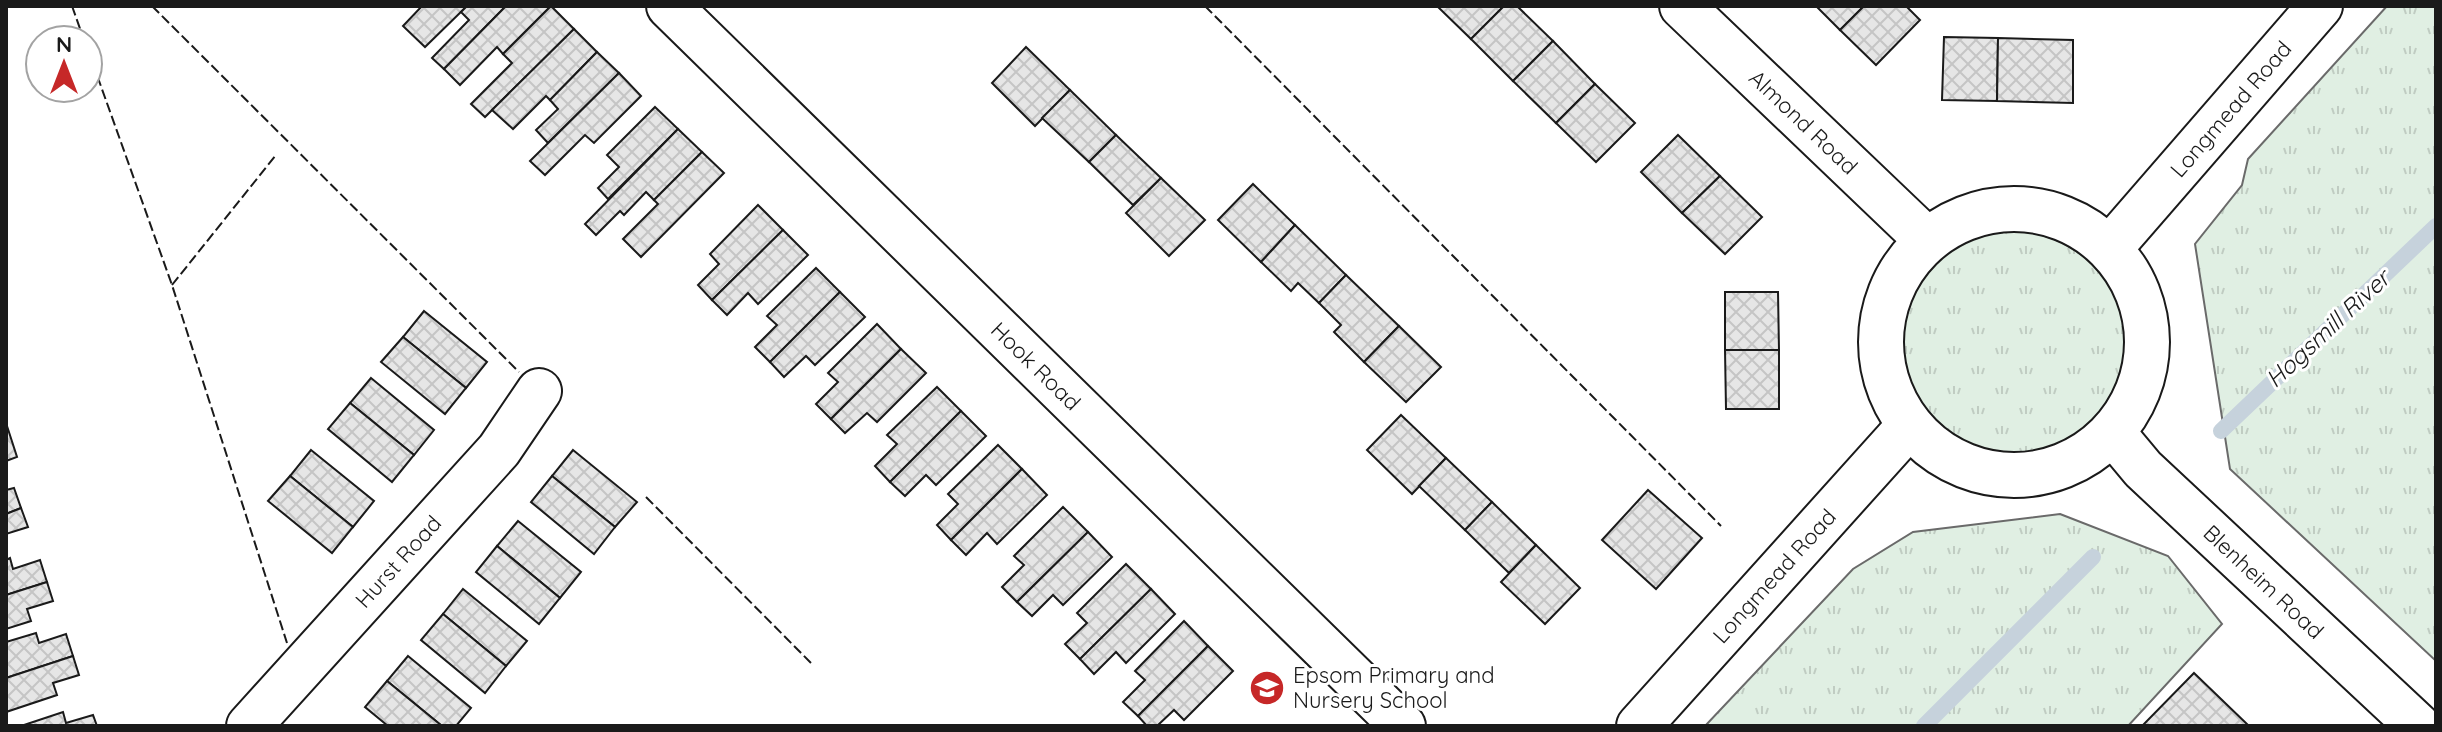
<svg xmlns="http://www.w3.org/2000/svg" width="2442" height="732" viewBox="0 0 2442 732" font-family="Quicksand,sans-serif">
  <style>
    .grass { fill: url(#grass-tufts); stroke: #6a6a6a; stroke-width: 2 }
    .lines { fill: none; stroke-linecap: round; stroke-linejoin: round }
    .stream { stroke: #c6d2dc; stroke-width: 16 }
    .building { fill: url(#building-cross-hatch); stroke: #1a1a1a; stroke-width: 2 }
    .street-casing { stroke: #1a1a1a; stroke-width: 48 }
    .secondary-casing { stroke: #1a1a1a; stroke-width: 48 }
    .street { stroke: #fff; stroke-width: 44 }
    .secondary { stroke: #fff; stroke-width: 44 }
    .fence { stroke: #1a1a1a; stroke-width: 2; stroke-dasharray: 10 4; stroke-linecap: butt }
    .labels { text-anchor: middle; stroke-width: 6; stroke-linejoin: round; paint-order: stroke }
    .street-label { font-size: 22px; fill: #1a1a1a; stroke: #fff }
    .poi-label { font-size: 22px; fill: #1a1a1a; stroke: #fff; text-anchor: start }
    .water-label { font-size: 24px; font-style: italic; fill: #1a1a1a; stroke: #fff }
  </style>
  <defs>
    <pattern id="grass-tufts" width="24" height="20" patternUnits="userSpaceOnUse" patternTransform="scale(2)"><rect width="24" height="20" fill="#e0efe3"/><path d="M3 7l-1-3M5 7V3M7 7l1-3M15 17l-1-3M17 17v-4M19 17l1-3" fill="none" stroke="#c0ccc2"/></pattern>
    <pattern id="building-cross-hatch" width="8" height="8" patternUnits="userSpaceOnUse" patternTransform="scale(2)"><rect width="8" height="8" fill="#e6e6e6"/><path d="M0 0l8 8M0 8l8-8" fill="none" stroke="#c5c5c5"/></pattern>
  </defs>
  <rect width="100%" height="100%" fill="#fff"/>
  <g class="grass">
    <polygon points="2387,6 2436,6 2436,661 2230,469 2195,244 2242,185 2248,159"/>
    <circle cx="2012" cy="345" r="114"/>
    <polygon points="2060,514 2168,556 2222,624 2128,726 1705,726 1853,569 1913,532"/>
  </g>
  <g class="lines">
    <g class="stream">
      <polyline points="2221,431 2436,226"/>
      <polyline points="1924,726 2093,557"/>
    </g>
  </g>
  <g class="building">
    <polygon points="422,6 467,6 425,47 403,26"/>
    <polygon points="467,6 506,6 444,69 432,58 469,20 461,12"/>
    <polygon points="506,6 551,6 503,54 497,47 460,85 444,69"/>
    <polygon points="551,6 574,29 485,117 471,104 512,63 503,54"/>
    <polygon points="1437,6 1504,6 1471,39"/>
    <polygon points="1504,6 1517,6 1553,41 1513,81 1471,39"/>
    <polygon points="1816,6 1864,6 1840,30"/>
    <polygon points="1864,6 1906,6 1920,20 1876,65 1840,30"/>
    <polygon points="574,29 597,52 550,100 546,96 513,129 492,110"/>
    <polygon points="1944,37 1998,38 1997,101 1942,100"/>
    <polygon points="1998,38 2073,40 2073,103 1997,101"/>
    <polygon points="1553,41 1595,84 1556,123 1513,81"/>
    <polygon points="1026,47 1070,90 1035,126 992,83"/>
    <polygon points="597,52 619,73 548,143 536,130 558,109 550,100"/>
    <polygon points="619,73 641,96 594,143 585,135 545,175 530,161"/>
    <polygon points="1595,84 1635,123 1596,162 1556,123"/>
    <polygon points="1070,90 1116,135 1089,162 1042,118"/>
    <polygon points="655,107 678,129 608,199 598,188 619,167 607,155"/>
    <polygon points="678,129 702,152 654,200 646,192 624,215 620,211 596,235 585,224"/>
    <polygon points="1116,135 1161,178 1133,205 1089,162"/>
    <polygon points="1678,135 1720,176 1682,213 1641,172"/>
    <polygon points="702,152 724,173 641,257 623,239 658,204 654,200"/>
    <polygon points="1720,176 1762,217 1725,254 1682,213"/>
    <polygon points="1161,178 1205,220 1169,256 1126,213"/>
    <polygon points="1253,184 1295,225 1261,262 1218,220"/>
    <polygon points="758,205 783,230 712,300 698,285 719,264 710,254"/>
    <polygon points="1295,225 1346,275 1319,303 1298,283 1291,291 1261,262"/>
    <polygon points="783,230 808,255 758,304 748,293 727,315 712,300"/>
    <polygon points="816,268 840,292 770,362 755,347 777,325 767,316"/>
    <polygon points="1346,275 1399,326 1364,362 1334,332 1341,325 1319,303"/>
    <polygon points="840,292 865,317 815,365 806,356 784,377 770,362"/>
    <polygon points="1725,292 1778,292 1779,350 1725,350"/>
    <polygon points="424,311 487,362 466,388 403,337"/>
    <polygon points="877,324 901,349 831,419 816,404 838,382 828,373"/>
    <polygon points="1399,326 1441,367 1406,402 1364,362"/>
    <polygon points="403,337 466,388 445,414 381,362"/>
    <polygon points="901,349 926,373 877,422 867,413 845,433 831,419"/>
    <polygon points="1725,350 1779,350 1779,409 1726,409"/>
    <polygon points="371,378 434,430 414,455 350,403"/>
    <polygon points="937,387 961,411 890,482 875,466 897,444 887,435"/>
    <polygon points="350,403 414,455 392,482 328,429"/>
    <polygon points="961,411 986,436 936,485 926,475 905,496 890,482"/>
    <polygon points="1401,415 1446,458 1412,494 1367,450"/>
    <polygon points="7,426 17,457 6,461 6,427"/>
    <polygon points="998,445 1022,469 951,540 937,525 958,504 948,494"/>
    <polygon points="311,450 374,501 353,527 290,476"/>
    <polygon points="573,450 637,502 615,527 552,476"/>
    <polygon points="1446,458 1492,502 1465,530 1419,486"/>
    <polygon points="1022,469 1047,495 997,544 987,533 966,555 951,540"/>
    <polygon points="290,476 353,527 332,553 268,501"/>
    <polygon points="552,476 615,527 594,554 531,502"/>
    <polygon points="14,488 21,508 6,514 6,490"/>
    <polygon points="1648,490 1702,538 1656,589 1602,540"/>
    <polygon points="1492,502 1536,545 1509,573 1465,530"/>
    <polygon points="1063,507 1088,532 1017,602 1002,587 1024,565 1014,556"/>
    <polygon points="21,508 28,527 6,534 6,514"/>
    <polygon points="518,521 581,572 560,598 497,546"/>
    <polygon points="1088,532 1112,557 1063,605 1053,595 1032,616 1017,602"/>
    <polygon points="1536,545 1580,588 1545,624 1501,582"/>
    <polygon points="497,546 560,598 539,624 476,572"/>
    <polygon points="10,558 13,569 40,560 47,582 6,595 6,560"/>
    <polygon points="1126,564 1151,589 1080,659 1065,644 1087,623 1077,613"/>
    <polygon points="47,582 53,601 27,609 31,621 6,629 6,595"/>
    <polygon points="463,589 527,641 506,666 443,614"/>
    <polygon points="1151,589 1175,614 1126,663 1116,652 1094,674 1080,659"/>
    <polygon points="443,614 506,666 485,693 421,640"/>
    <polygon points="1184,621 1208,646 1138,716 1123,702 1145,680 1135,671"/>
    <polygon points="36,633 39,643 66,634 73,656 6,678 6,642"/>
    <polygon points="1208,646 1233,671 1184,720 1174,710 1157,726 1147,726 1138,716"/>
    <polygon points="73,656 79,675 53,683 57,695 6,712 6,678"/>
    <polygon points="408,656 471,708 456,726 442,726 387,681"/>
    <polygon points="2194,673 2249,726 2143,725"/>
    <polygon points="387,681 442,726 388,726 365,707"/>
    <polygon points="63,712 66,723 93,715 97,726 21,726"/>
  </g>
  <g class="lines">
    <g class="street-casing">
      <g id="street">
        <path id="s1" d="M1682 6 1926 239"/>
        <path id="s2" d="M2113 433 2143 469 2418 726"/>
        <path id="s3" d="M249 726 499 450 539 391"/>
      </g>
    </g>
    <g class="secondary-casing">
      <g id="secondary">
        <path id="s4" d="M669 6 1403 726"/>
        <circle cx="2014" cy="342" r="133"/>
        <path id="s5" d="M2110 248 2320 6"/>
        <path id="s6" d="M1639 726 1909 426"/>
      </g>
    </g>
    <use href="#street" class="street"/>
    <use href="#secondary" class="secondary"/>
    <g class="fence">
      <polyline points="72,6 84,40"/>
      <polyline points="152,6 519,372"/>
      <polyline points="1205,6 1721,526"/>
      <polyline points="88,50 172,285 287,643"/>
      <polyline points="172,285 276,155"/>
      <polyline points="646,497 813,665"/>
    </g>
  </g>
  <defs>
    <g id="school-disc" transform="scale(1.8)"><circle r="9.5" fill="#c62828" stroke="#fff"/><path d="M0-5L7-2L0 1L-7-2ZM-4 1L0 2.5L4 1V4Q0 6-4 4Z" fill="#fff"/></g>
  </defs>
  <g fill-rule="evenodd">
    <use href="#school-disc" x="1267" y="688"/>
  </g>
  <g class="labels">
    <g class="street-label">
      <text dy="8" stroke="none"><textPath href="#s5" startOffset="184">Longmead Road</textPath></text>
      <text dy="8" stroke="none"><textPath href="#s1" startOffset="168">Almond Road</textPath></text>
      <text dy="8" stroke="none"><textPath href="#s4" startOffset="514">Hook Road</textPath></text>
      <text dy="8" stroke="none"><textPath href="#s3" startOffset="222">Hurst Road</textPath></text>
      <text dy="8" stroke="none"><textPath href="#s6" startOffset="202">Longmead Road</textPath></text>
      <text dy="8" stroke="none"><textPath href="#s2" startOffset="212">Blenheim Road</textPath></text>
    </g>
    <g class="poi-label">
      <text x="1293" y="683">Epsom Primary and<tspan x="1293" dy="25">Nursery School</tspan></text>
    </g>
    <g class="water-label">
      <text transform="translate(2328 329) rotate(-43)" y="8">Hogsmill River</text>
    </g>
  </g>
  <rect width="2442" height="732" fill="none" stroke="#1a1a1a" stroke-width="16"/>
  <g transform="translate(64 64)"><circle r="38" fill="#ffffff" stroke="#a3a3a3" stroke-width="2"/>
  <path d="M0-6L14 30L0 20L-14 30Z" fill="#c62828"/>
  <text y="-12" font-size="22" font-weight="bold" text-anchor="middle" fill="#1a1a1a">N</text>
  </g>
</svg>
